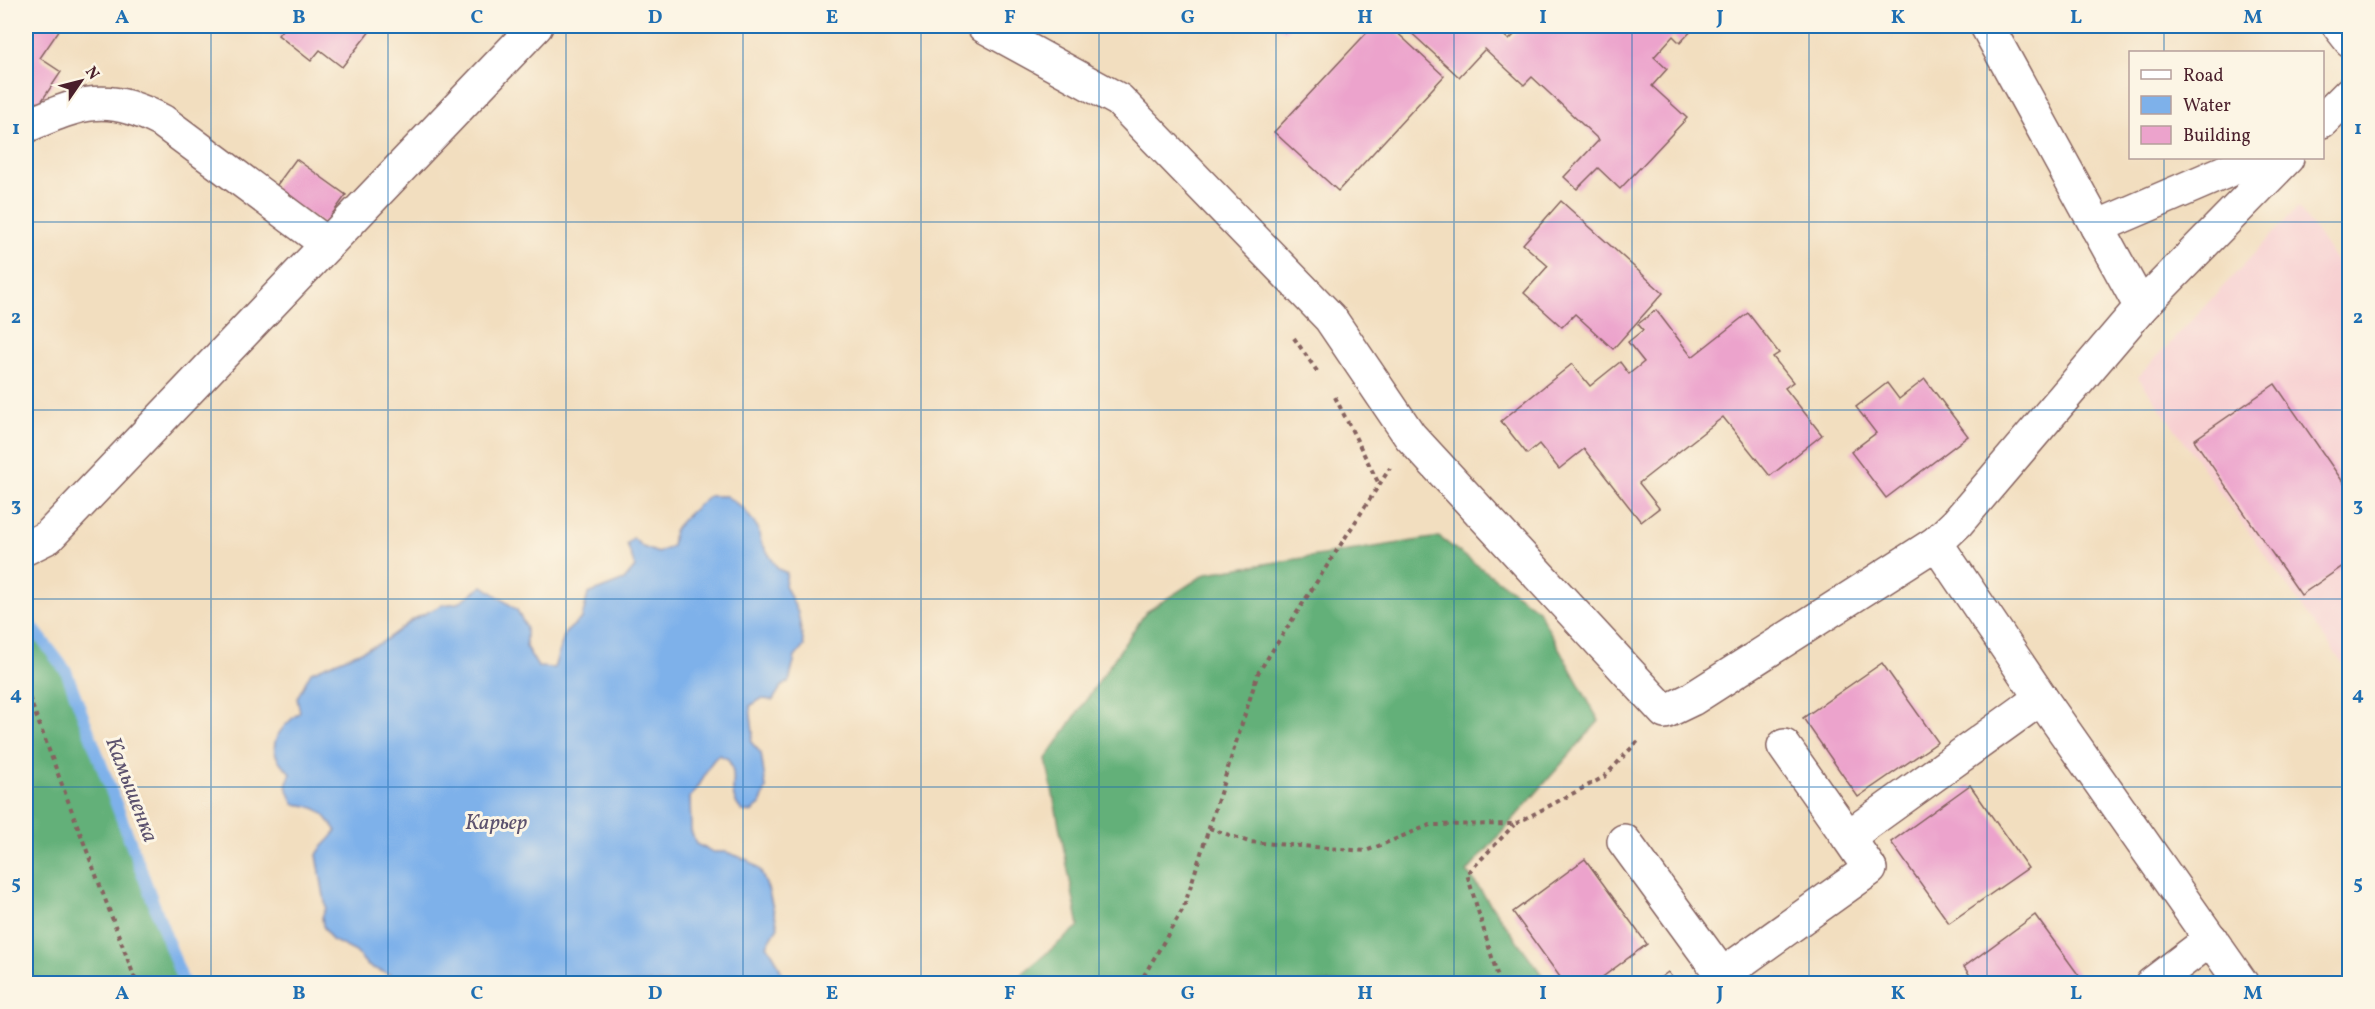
<svg xmlns="http://www.w3.org/2000/svg" width="2375" height="1009" viewBox="0 0 2375 1009" font-family="Vollkorn,serif">
  <style>
    .built { fill: #f7cfd1 }
    .forest { fill: #64b079; stroke: #576852; stroke-width: 1.5 }
    .water { fill: #7eb1ea; stroke: #64688a; stroke-width: 1.5 }
    .lines { fill: none; stroke-linecap: round; stroke-linejoin: round }
    .stream { stroke: #7eb1ea; stroke-width: 12 }
    .building { fill: #eca3cc }
    .minor-casing { stroke: #85625f; stroke-width: 36 }
    .major-casing { stroke: #85625f; stroke-width: 36 }
    .path { stroke: #85625f; stroke-width: 4; stroke-dasharray: 4.5 4.5; stroke-linecap: butt }
    .minor { stroke: #fff; stroke-width: 33 }
    .major { stroke: #fff; stroke-width: 33 }
    .grid { fill: none; stroke: #1f6fb2; stroke-width: 1.5; stroke-opacity: 0.55 }
    .labels { text-anchor: middle; stroke-width: 6; stroke-linejoin: round; paint-order: stroke }
    .water-label { font-size: 22px; font-style: italic; fill: #5c526e; stroke: #fcf5e5 }
    .neatline { fill: none; stroke: #1f6fb2; stroke-width: 2 }
    .grid-label { font-size: 20px; text-anchor: middle; font-weight: bold; fill: #1f6fb2 }
  </style>
  <rect width="100%" height="100%" fill="#fcf5e5"/>
  <filter id="ink" filterUnits="userSpaceOnUse"><feTurbulence type="fractalNoise" baseFrequency=".0167" numOctaves="2"/><feDisplacementMap in="SourceGraphic" scale="12" xChannelSelector="R" yChannelSelector="G"/><feConvolveMatrix kernelMatrix="1 2 1 2 8 2 1 2 1" color-interpolation-filters="sRGB"/></filter>
  <filter id="wash" filterUnits="userSpaceOnUse"><feTurbulence type="fractalNoise" baseFrequency=".008" numOctaves="4" result="noise"/><feDisplacementMap in="SourceGraphic" scale="24" xChannelSelector="R" yChannelSelector="G"/><feGaussianBlur stdDeviation="1.35" result="paint"/><feColorMatrix in="noise" values="0 0 0 0 0 0 0 0 0 0 0 0 0 0 0 0 0 1.4 0 .05"/><feComposite in="paint" operator="in"/></filter>
  <g filter="url(#wash)">
    <rect width="100%" height="100%" fill="#f2debf"/>
    <polygon class="built" points="2298,207 2349,278 2349,673 2138,377"/>
    <g class="forest">
      <polygon points="1439,537 1538,610 1599,721 1467,872 1548,983 1017,983 1017,978 1079,926 1046,759 1146,612 1207,573"/>
      <polygon points="26,619 66,671 184,983 26,983"/>
    </g>
    <path class="water" d="M709 496H726L744 509 758 528 761 542 778 569 787 573 785 585 798 613 804 646 795 657 789 682 781 687 773 700 761 699 750 706 753 733 751 742 761 753 766 788 760 805 751 812 742 811C724 791 741 781 728 759L719 755C705 765 704 785 690 797L691 831 696 844 713 852H726L748 860 760 870 768 889 778 927 767 945C775 957 782 968 783 983H393L391 975 368 966 356 952 332 940 323 926 322 917 326 908 317 855C321 845 330 842 336 831 323 811 318 806 294 804L286 786 291 773C262 750 275 732 300 712L297 698 311 672 381 643 414 619 442 605 458 603 483 586 517 610 526 627V647L538 667 554 668 565 633 582 618 588 594 624 580 635 567 627 544 633 538 643 547 658 553 672 546C673 541 673 535 674 531 676 525 702 501 709 496Z"/>
    <g class="lines">
      <polyline class="stream" points="26,619 66,671 184,984"/>
    </g>
    <g id="blocks">
      <g class="building">
        <polygon points="26,26 62,26 40,58 61,72 35,111 26,104"/>
        <polygon points="285,26 374,26 342,67 320,50 311,61 278,35"/>
        <polygon points="1277,26 1291,26 1285,32"/>
        <polygon points="1373,26 1390,26 1444,76 1338,191 1274,132"/>
        <polygon points="1404,26 1494,26 1509,40 1523,26 1692,26 1694,28 1680,43 1673,36 1654,57 1667,69 1652,86 1687,118 1620,189 1598,168 1577,189 1564,177 1599,140 1532,77 1524,85 1485,49 1459,77"/>
        <polygon points="296,159 346,195 325,224 271,193"/>
        <polygon points="1561,201 1663,293 1613,349 1575,314 1562,327 1524,293 1548,266 1523,244"/>
        <polygon points="1656,310 1692,357 1748,313 1779,353 1773,357 1793,382 1785,388 1822,435 1770,476 1723,417 1639,483 1659,508 1641,522 1584,449 1559,469 1539,444 1527,454 1501,421 1572,364 1590,386 1620,362 1629,374 1644,362 1628,342 1643,330 1638,324"/>
        <polygon points="1925,379 1968,436 1886,498 1851,452 1876,433 1856,407 1887,383 1899,399"/>
        <polygon points="2275,384 2350,492 2350,561 2301,595 2194,440"/>
        <polygon points="1882,663 1938,742 1858,797 1803,718"/>
        <polygon points="1970,785 2028,868 1949,923 1891,842"/>
        <polygon points="1585,859 1647,944 1593,984 1565,984 1513,912"/>
        <polygon points="2035,915 2085,984 1976,984 1964,967"/>
        <polygon points="1668,972 1677,984 1652,984"/>
      </g>
    </g>
  </g>
  <g filter="url(#ink)">
    <use href="#blocks" fill-opacity="0" stroke="#85625f" stroke-width="1.5"/>
    <g class="lines">
      <g class="minor-casing">
        <g id="minor">
          <polyline points="984,26 1119,100 1330,318 1410,436 1665,712 1692,699 1936,543"/>
          <polyline points="1987,26 2141,307"/>
          <polyline points="2322,121 2350,93"/>
          <path d="M26 126C80 103 106 91 162 121L327 244"/>
          <polyline points="2097,227 2257,158"/>
          <polyline points="26,548 48,537 536,26"/>
          <polyline points="1784,746 1848,837"/>
          <polyline points="1624,841 1722,975 1870,869 1848,837 2041,698"/>
          <polyline points="2152,984 2211,939"/>
          <polyline points="2242,984 2041,698 1936,543 1957,523 2141,307 2287,158"/>
        </g>
      </g>
      <g class="major-casing">
        <polyline id="major" points="2339,26 2350,40"/>
      </g>
      <g class="path">
        <polyline points="1294,338 1319,374"/>
        <polyline points="1335,397 1379,484"/>
        <polyline points="26,689 137,984"/>
        <polyline points="1209,828 1249,842 1366,851 1430,825 1515,824 1604,777 1640,739"/>
        <polyline points="1139,984 1184,907 1258,673 1390,468"/>
        <polyline points="1500,984 1467,874 1514,825"/>
      </g>
      <use href="#minor" class="minor"/>
      <use href="#major" class="major"/>
    </g>
  </g>
  <path class="grid" d="M211 26V984M388 26V984M566 26V984M743 26V984M921 26V984M1099 26V984M1276 26V984M1454 26V984M1632 26V984M1809 26V984M1987 26V984M2164 26V52M2164 158V984M26 222H2350M26 410H2350M26 599H2350M26 787H2350"/>
  <g class="labels">
    <g class="water-label">
      <text transform="translate(133 789) rotate(69)" y="8">Камышенка</text>
      <text x="496" y="829">Карьер</text>
    </g>
  </g>
  <rect width="2375" height="1009" fill="none" stroke="#fcf5e5" stroke-width="66"/>
  <rect x="2129" y="51" width="195" height="108" fill="#fcf5e5" stroke="#b59f9b" stroke-width="1.5"/>
  <rect x="2141" y="70" width="30" height="9" fill="#ffffff" stroke="#b59f9b" stroke-width="1.5"/>
  <text x="2183" y="81" font-size="18" fill="#4a1f2b">Road</text>
  <rect x="2141" y="96" width="30" height="18" fill="#7eb1ea" stroke="#b59f9b" stroke-width="1.5"/>
  <text x="2183" y="111" font-size="18" fill="#4a1f2b">Water</text>
  <rect x="2141" y="126" width="30" height="18" fill="#eca3cc" stroke="#b59f9b" stroke-width="1.5"/>
  <text x="2183" y="141" font-size="18" fill="#4a1f2b">Building</text>
  <g transform="translate(81 81) rotate(55)" stroke="#fcf5e5" stroke-width="4.5" paint-order="stroke">
  <path d="M0-4.5L10 22L0 15L-10 22Z" fill="#4a1f2b"/>
  <text y="-9" font-size="16" font-weight="bold" text-anchor="middle" fill="#4a1f2b">N</text>
  </g>
  <rect x="33" y="33" width="2309" height="943" class="neatline"/>
  <g class="grid-label">
    <text x="122" y="23">A</text>
    <text x="299" y="23">B</text>
    <text x="477" y="23">C</text>
    <text x="655" y="23">D</text>
    <text x="832" y="23">E</text>
    <text x="1010" y="23">F</text>
    <text x="1188" y="23">G</text>
    <text x="1365" y="23">H</text>
    <text x="1543" y="23">I</text>
    <text x="1720" y="23">J</text>
    <text x="1898" y="23">K</text>
    <text x="2076" y="23">L</text>
    <text x="2253" y="23">M</text>
    <text x="16" y="134">1</text>
    <text x="2358" y="134">1</text>
    <text x="16" y="323">2</text>
    <text x="2358" y="323">2</text>
    <text x="16" y="511">3</text>
    <text x="2358" y="511">3</text>
    <text x="16" y="700">4</text>
    <text x="2358" y="700">4</text>
    <text x="16" y="889">5</text>
    <text x="2358" y="889">5</text>
    <text x="122" y="999">A</text>
    <text x="299" y="999">B</text>
    <text x="477" y="999">C</text>
    <text x="655" y="999">D</text>
    <text x="832" y="999">E</text>
    <text x="1010" y="999">F</text>
    <text x="1188" y="999">G</text>
    <text x="1365" y="999">H</text>
    <text x="1543" y="999">I</text>
    <text x="1720" y="999">J</text>
    <text x="1898" y="999">K</text>
    <text x="2076" y="999">L</text>
    <text x="2253" y="999">M</text>
  </g>
</svg>
